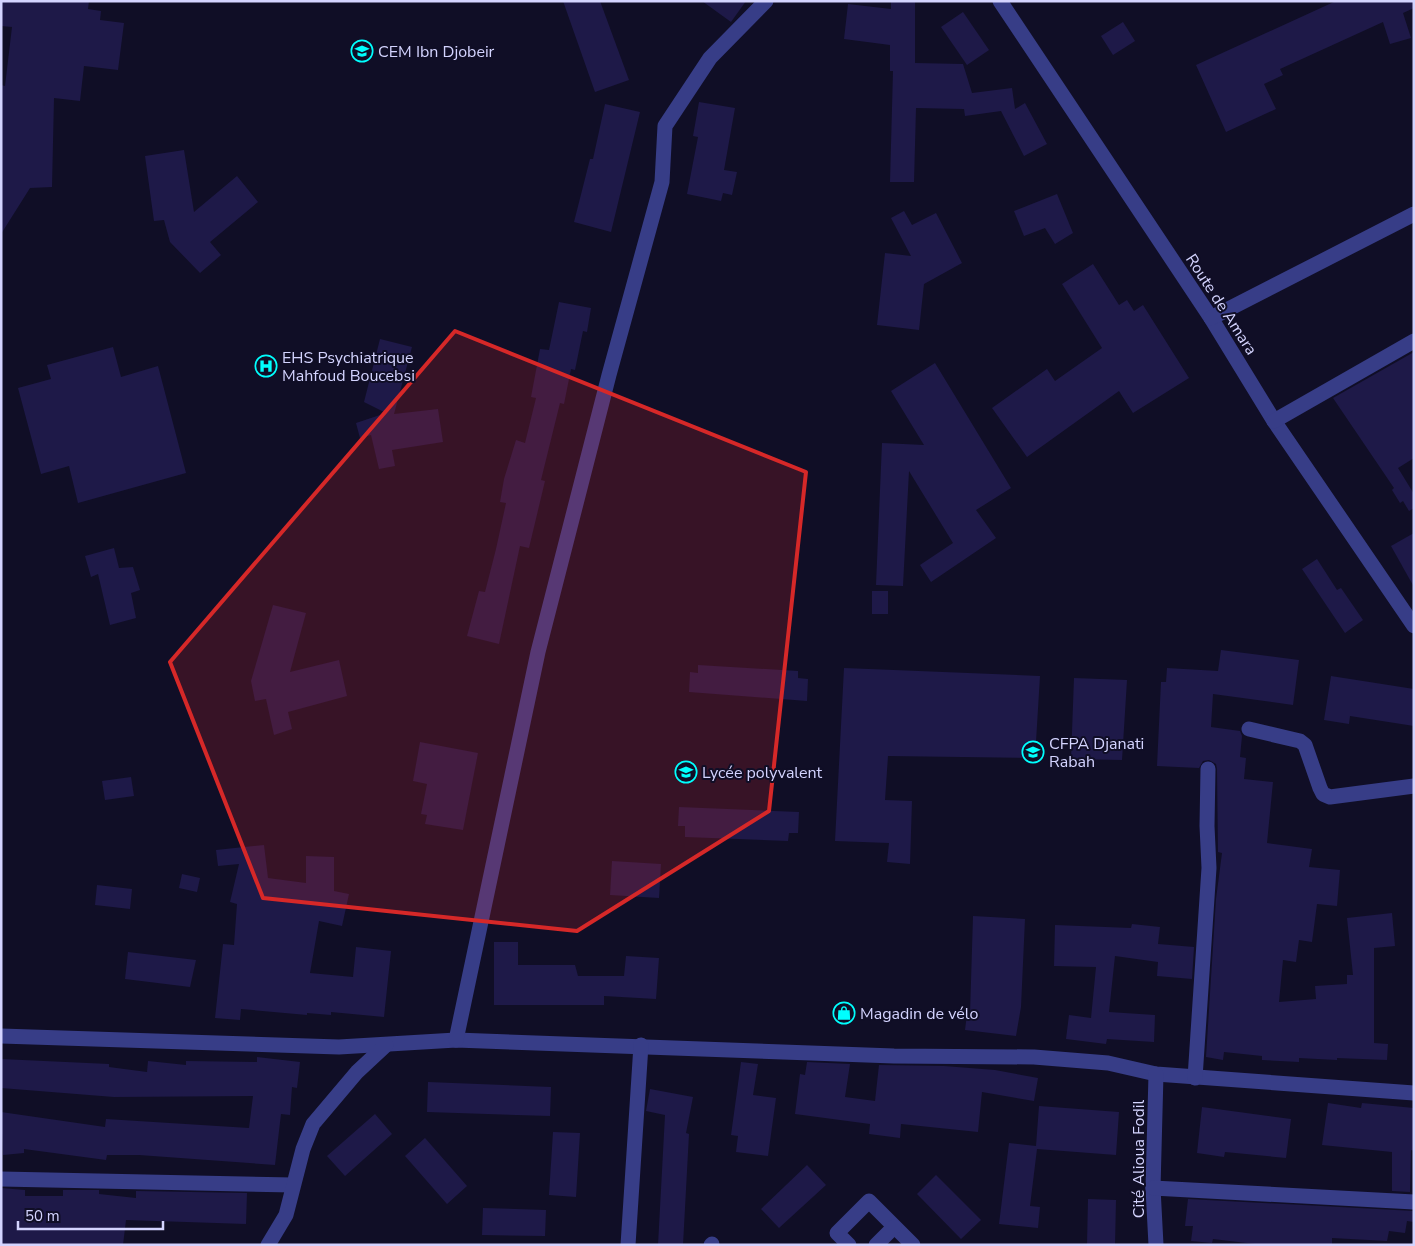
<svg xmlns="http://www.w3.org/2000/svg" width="1415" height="1246" viewBox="0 0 1415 1246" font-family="'Nunito Sans',sans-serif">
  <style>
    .building { fill: #1e1948 }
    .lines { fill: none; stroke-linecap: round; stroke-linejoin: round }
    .minor { stroke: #373d87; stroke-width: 15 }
    .marked { fill: #d62828; fill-opacity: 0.2; stroke: #d62828; stroke-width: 4; stroke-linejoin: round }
    .labels { text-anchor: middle; stroke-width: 4; stroke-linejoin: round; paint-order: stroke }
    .poi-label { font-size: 16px; fill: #d4d4ff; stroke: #100e26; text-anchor: start }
    .street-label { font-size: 16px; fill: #d4d4ff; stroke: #100e26 }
  </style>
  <rect width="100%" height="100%" fill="#100e26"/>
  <g class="building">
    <polygon points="1,1 89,1 88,9 101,11 100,20 124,23 118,70 84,66 80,101 54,98 52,187 30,188 1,234 1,85 5,86 12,27 1,26"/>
    <polygon points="563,1 600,1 629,80 595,92"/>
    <polygon points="702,1 746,1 731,22"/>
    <polygon points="891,1 915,1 915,63 963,64 972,93 1012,88 1015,109 1025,103 1047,144 1024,156 1001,111 965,116 964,109 916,108 914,182 890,182 893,71 890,71 890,45 844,39 848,4 891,9"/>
    <polygon points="1336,1 1414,1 1414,8 1403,13 1411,38 1390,44 1383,22 1280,69 1283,75 1264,84 1276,109 1226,132 1196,65"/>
    <polygon points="963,12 989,50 967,65 941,27"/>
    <polygon points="1123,22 1135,41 1113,55 1101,36"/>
    <polygon points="699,102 735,108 724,170 737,172 732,195 723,193 721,201 687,194 698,137 693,136"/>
    <polygon points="605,104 640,112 611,232 574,222 590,159 593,159"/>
    <polygon points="184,150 194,212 237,176 258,202 210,242 221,255 200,273 170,242 164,220 154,221 145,156"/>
    <polygon points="1057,194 1073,233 1055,244 1045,228 1024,236 1014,211"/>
    <polygon points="904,211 912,225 936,213 962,263 924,284 919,330 877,325 885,253 911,256 891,218"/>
    <polygon points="1093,264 1119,305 1127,300 1134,311 1143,305 1189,378 1133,413 1119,391 1027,457 992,408 1047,369 1055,381 1102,348 1062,284"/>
    <polygon points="559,302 591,308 587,332 583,331 575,370 571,369 564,404 560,403 541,480 545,481 529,548 520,546 499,644 467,636 479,591 485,592 496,549 506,503 500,502 504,479 516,440 525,443 536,398 531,397 540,349 549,350"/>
    <polygon points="380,339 412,347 394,414 438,409 443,442 392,450 395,466 379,469 371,435 360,438 356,423 386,413 364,402"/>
    <polygon points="113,347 121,377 158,366 186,473 78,503 69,466 41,474 18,388 51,379 47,365"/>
    <polygon points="1414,352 1414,458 1398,468 1414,494 1414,508 1409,511 1403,501 1400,503 1392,490 1394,488 1333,398"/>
    <polygon points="935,363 1011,488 976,510 996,538 931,582 920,565 953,543 909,471 903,586 876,585 882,443 924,445 891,391"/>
    <polygon points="1414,533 1414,587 1391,546"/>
    <polygon points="114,548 119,568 133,567 140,590 131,593 136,618 110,625 98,574 91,577 85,556"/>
    <polygon points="1317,559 1337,590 1341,588 1363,620 1345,633 1302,569"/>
    <rect x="872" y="591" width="16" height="23"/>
    <polygon points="273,605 306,613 290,672 339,660 347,696 288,712 292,729 274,735 266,699 255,701 251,681"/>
    <polygon points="1221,650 1299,660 1293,705 1213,694 1211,727 1240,731 1242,736 1240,757 1246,758 1244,779 1273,782 1267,843 1312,849 1309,867 1340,870 1337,906 1317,904 1312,942 1299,940 1296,962 1283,960 1279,1002 1316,999 1315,986 1347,984 1347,975 1353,975 1347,918 1392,913 1395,946 1374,948 1374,1043 1388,1044 1387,1060 1337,1058 1337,1060 1299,1058 1299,1062 1262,1060 1262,1056 1224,1052 1223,1060 1206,1057 1216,899 1222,853 1218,852 1217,769 1216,764 1209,760 1203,761 1199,768 1157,766 1161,682 1166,682 1167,668 1218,671"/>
    <polygon points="698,665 798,671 798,678 808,679 807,701 689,692 690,672 698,673"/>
    <polygon points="844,668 1040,676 1035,758 888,756 885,800 912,801 910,864 887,862 889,843 835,841"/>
    <polygon points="1331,676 1414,689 1414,726 1350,716 1349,724 1324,720"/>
    <polygon points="1074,678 1127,680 1122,760 1071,759"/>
    <polygon points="420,742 478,753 463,830 425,824 427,815 421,814 427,784 413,781"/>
    <polygon points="131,777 134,796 105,800 102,781"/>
    <polygon points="679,807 799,812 798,833 789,833 788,841 685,837 685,826 678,826"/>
    <polygon points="264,845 268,878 306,883 306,856 334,857 334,891 349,894 342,926 319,921 310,973 353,977 356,947 391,951 384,1017 331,1012 331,1015 307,1013 307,1015 241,1009 240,1020 215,1018 223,944 234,945 237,904 230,902 239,864 218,866 216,850"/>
    <polygon points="612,861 661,864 659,898 610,895"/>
    <polygon points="182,874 200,878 197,892 179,888"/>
    <polygon points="97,885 132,889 130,909 95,905"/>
    <polygon points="973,916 1025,919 1021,1007 1016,1036 965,1030 967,1014 970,1014"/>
    <polygon points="1132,924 1160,927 1158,944 1194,947 1192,979 1157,976 1158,962 1115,956 1109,1012 1155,1015 1154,1042 1107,1039 1106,1044 1066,1039 1069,1015 1091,1018 1096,967 1054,966 1055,925 1131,928"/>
    <polygon points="494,942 518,942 518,965 575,965 578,976 624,976 626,956 659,958 656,999 604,996 604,1005 494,1005"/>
    <polygon points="128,952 196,960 190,987 125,979"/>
    <polygon points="257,1057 300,1062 297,1088 292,1087 290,1115 281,1114 275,1165 139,1155 107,1155 106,1160 24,1149 24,1153 3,1155 1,1112 105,1127 106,1119 249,1128 253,1096 114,1097 1,1088 1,1059 109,1064 109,1067 147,1072 148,1061 186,1065 186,1061 257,1062"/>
    <polygon points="741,1062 758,1064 753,1095 776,1098 768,1156 736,1152 738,1136 731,1135"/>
    <polygon points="807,1062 850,1064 845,1097 875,1101 879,1065 944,1066 995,1070 1038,1078 1034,1101 982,1092 978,1132 901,1124 900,1138 869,1134 870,1124 795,1114 800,1074 805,1075"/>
    <polygon points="428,1082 551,1087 550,1116 427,1112"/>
    <polygon points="650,1089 693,1097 686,1133 689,1134 683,1245 658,1245 665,1115 646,1111"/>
    <polygon points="1328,1103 1361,1108 1362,1103 1414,1108 1414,1151 1411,1150 1410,1192 1392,1191 1392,1152 1322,1145"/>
    <polygon points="1039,1106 1119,1112 1116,1155 1037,1149 1030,1206 1040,1207 1038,1228 999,1224 1009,1143 1036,1146"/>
    <polygon points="1202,1107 1291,1119 1286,1158 1225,1152 1224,1157 1197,1153"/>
    <polygon points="375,1114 392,1134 345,1176 327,1156"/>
    <polygon points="553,1132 580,1133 576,1197 549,1195"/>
    <polygon points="425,1138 467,1186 447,1204 405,1156"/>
    <polygon points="807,1165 826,1185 779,1228 761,1209"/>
    <polygon points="936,1175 981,1220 961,1239 917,1194"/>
    <polygon points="1,1188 25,1190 25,1196 63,1196 63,1190 99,1190 99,1194 136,1198 136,1191 247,1193 246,1224 126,1220 123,1245 1,1245"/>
    <polygon points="1088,1199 1116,1200 1115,1245 1087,1245"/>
    <polygon points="1188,1199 1414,1211 1414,1222 1407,1221 1405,1233 1389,1231 1387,1241 1332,1238 1332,1245 1263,1245 1213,1239 1212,1243 1191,1241 1193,1226 1185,1226"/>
    <polygon points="483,1208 546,1210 545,1236 482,1235"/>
  </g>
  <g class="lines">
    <g class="minor">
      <polyline points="1000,1 1211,318 1274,421 1414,626"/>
      <polyline points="1211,318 1414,214"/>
      <polyline points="1274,421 1414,341"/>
      <polyline points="1249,729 1300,741 1305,745 1320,788 1323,794 1330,797 1414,786"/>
      <polyline points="1,1036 339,1047 456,1040 894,1056 1034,1057 1108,1063 1156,1074 1414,1093"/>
      <polyline points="456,1040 538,652 609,375 662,182 665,126 710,58 766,1"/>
      <polyline points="1156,1074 1153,1188 1156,1245"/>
      <polyline points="1195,1078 1209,868 1207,826 1208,769"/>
      <polyline points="1,1179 293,1185"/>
      <polyline points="1153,1188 1414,1202"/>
      <polyline points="268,1245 286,1215 303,1149 313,1124 357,1072 386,1045"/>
      <polyline points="628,1245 641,1045"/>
      <polyline points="711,1245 712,1244"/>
      <polyline points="849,1245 837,1233 869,1201 913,1245"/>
      <polyline points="876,1245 894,1227"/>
    </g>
  </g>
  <path class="marked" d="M455 331 806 472 769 811 577 931 263 898 170 662Z"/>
  <defs>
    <g id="school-ring" transform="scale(1.125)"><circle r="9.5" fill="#100e26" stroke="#00fffe" stroke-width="1.5"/><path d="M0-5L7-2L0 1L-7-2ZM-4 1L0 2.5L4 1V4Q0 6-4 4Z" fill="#00fffe"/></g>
    <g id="hospital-ring" transform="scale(1.125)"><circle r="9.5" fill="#100e26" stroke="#00fffe" stroke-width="1.5"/><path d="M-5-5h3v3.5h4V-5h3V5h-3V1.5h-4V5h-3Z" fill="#00fffe"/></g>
    <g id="university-ring" transform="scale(1.125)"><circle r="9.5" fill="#100e26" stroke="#00fffe" stroke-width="1.5"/><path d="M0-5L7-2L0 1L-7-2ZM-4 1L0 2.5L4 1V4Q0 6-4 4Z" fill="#00fffe"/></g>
    <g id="shop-ring" transform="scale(1.125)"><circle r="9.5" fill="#100e26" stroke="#00fffe" stroke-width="1.5"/><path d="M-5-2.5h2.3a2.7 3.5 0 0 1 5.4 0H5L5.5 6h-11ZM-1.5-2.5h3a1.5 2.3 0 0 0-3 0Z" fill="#00fffe"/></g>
  </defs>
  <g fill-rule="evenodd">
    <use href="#school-ring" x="362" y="51"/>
    <use href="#hospital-ring" x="266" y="366"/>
    <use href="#university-ring" x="1033" y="752"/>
    <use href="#school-ring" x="686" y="772"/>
    <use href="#shop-ring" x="844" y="1013"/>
  </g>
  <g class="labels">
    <g class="poi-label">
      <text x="378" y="57">CEM Ibn Djobeir</text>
      <text x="282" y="363">EHS Psychiatrique<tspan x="282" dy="18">Mahfoud Boucebsi</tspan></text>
      <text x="1049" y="749">CFPA Djanati<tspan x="1049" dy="18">Rabah</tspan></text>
      <text x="702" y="778">Lycée polyvalent</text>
      <text x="860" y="1019">Magadin de vélo</text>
    </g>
    <g class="street-label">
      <text transform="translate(1222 304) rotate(57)" y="6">Route de Amara</text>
      <text transform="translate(1138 1159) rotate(-90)" y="6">Cité Alioua Fodil</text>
    </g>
  </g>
  <rect width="1415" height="1246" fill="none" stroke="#d4d4ff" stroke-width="5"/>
  <path d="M18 1221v8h145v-8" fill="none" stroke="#d4d4ff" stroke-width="2.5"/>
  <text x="25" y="1221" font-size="15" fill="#d4d4ff" stroke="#100e26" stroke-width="4" paint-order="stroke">50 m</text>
</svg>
